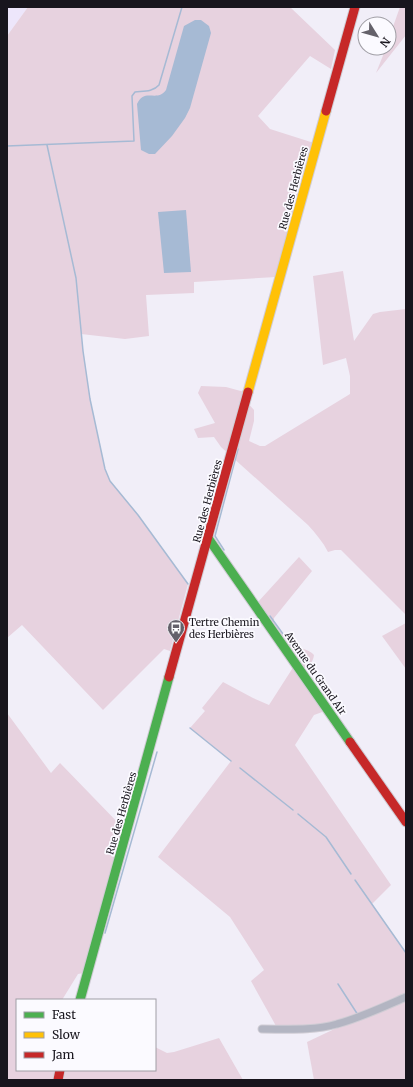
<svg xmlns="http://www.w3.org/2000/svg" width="413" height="1087" viewBox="0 0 413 1087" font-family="Merriweather,serif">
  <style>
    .built { fill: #ede6fb }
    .green { fill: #e7d2df }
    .water { fill: #a6bad4 }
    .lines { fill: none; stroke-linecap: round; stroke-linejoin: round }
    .stream { stroke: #a6bad4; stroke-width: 1.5 }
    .street-casing { stroke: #cfccd4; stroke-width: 9 }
    .fast-casing { stroke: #cfccd4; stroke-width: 11 }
    .slow-casing { stroke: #cfccd4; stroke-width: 11 }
    .jam-casing { stroke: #cfccd4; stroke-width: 11 }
    .street { stroke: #b3b5c2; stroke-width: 7 }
    .fast { stroke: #4caf50; stroke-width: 9 }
    .slow { stroke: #ffc107; stroke-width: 9 }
    .jam { stroke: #c62828; stroke-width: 9 }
    .labels { text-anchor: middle; stroke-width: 3.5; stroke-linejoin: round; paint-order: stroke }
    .street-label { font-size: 10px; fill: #18151d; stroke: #fbfaff }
    .poi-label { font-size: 10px; fill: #18151d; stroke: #fbfaff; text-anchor: start }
  </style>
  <rect width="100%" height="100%" fill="#f1eef8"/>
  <polygon class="built" points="7,7 28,7 7,36"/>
  <g class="green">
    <polygon points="28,7 290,7 335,50 331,69 310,56 258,116 270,129 314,143 276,277 194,282 194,293 146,295 149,336 125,339 81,334 90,399 105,469 110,481 138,515 188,584 170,651 164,649 103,710 22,625 7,638 7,36"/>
    <polygon points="400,7 406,7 406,35 376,73 386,48 389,48 389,38"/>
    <path d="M343 271 354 341 373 314 380 312 406 309V615L341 550H335L328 552C323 542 316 534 308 525L221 447 214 437 198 438 194 429 215 423 198 393 201 386 226 387 248 393 246 401 254 410V421L249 441 260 446H265L350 394V376L346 358 323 365 313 276Z"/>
    <path d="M299 557 312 571 274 618V621C279 629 285 640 294 645 300 649 309 649 314 655 313 662 310 665 304 669L258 602Z"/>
    <polygon points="406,623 406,669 382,636"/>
    <polygon points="294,666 325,711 314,715 295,745 391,885 372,904 406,953 406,995 358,1015 320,1026 276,1026 251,981 264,970 230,917 158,857 231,761 190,728 205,711 202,708 223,682 253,698 269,705"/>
    <polygon points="7,713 51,773 60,763 123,828 84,973 78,974 62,1000 17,1000 17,1070 57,1070 54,1080 7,1080"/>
    <polygon points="406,999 406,1080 314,1080 307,1042 345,1024"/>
    <polygon points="219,1038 243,1080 61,1080 64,1070 155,1070 155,1047 167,1053 174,1052"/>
  </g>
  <g class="water">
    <path d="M195 20H201L209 26 211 33 190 108 185 118 172 136 155 154H149L141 150 137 104C145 87 156 103 166 90L184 26Z"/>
    <polygon points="186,210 191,272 164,273 158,212"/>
  </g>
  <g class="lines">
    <g class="stream">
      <polyline points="47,145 76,278 83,351 90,399 105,469 110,481 138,515 188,584"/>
      <path d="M7 146 134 141 132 96 135 92C143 91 153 92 159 85L182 7"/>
      <polyline points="224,550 215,536 238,449"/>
      <polyline points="270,616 291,645"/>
      <polyline points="190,728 231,761"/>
      <polyline points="240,768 293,810"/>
      <polyline points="298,814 326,837 351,874"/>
      <polyline points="355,880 406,953"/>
      <polyline points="105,933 157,752"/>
      <polyline points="338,984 358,1015"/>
    </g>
    <g class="street-casing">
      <path id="street" d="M262 1029C287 1029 313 1031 337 1024 360 1018 383 1007 406 997"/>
    </g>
    <g class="fast-casing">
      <g id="fast">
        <polyline points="208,538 350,742"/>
        <polyline points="80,1000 169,677"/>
      </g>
    </g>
    <g class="slow-casing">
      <polyline id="slow" points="248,392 326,111"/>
    </g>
    <g class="jam-casing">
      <g id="jam">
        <polyline points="326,111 355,7"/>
        <polyline points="169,677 248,392"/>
        <polyline points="350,742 406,822"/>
        <polyline points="58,1080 60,1070"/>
      </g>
    </g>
    <use href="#street" class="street"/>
    <use href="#fast" class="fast"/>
    <use href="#slow" class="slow"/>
    <use href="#jam" class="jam"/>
  </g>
  <defs>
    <g id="bus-pin" transform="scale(0.9)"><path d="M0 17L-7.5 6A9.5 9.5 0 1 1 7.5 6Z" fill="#64616a" stroke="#fbfaff"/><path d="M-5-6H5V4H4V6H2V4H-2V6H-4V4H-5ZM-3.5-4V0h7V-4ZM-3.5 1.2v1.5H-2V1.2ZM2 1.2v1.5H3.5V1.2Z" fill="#fff"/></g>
  </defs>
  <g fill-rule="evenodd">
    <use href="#bus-pin" x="176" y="628"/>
  </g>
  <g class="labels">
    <g class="street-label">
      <text transform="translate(293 188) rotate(-75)" y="4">Rue des Herbières</text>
      <text transform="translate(207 501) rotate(-75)" y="4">Rue des Herbières</text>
      <text transform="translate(316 673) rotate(55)" y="4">Avenue du Grand Air</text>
      <text transform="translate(121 813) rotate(-74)" y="4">Rue des Herbières</text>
    </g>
    <g class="poi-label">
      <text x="189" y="626">Tertre Chemin<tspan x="189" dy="12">des Herbières</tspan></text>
    </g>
  </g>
  <rect width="413" height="1087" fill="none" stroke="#18151d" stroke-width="16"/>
  <rect x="16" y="999" width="140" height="72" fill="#fbfaff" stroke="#a09ea5"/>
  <rect x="24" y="1012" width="20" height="6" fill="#4caf50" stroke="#a09ea5"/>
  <text x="52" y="1019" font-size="12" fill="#18151d">Fast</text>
  <rect x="24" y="1032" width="20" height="6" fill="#ffc107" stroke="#a09ea5"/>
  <text x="52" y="1039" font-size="12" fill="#18151d">Slow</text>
  <rect x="24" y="1052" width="20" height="6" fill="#c62828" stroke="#a09ea5"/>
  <text x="52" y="1059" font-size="12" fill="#18151d">Jam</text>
  <g transform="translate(377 36) rotate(127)"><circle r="19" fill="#fbfaff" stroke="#a09ea5"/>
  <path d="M0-3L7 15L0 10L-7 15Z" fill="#64616a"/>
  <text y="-6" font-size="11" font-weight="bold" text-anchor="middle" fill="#18151d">N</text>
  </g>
</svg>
